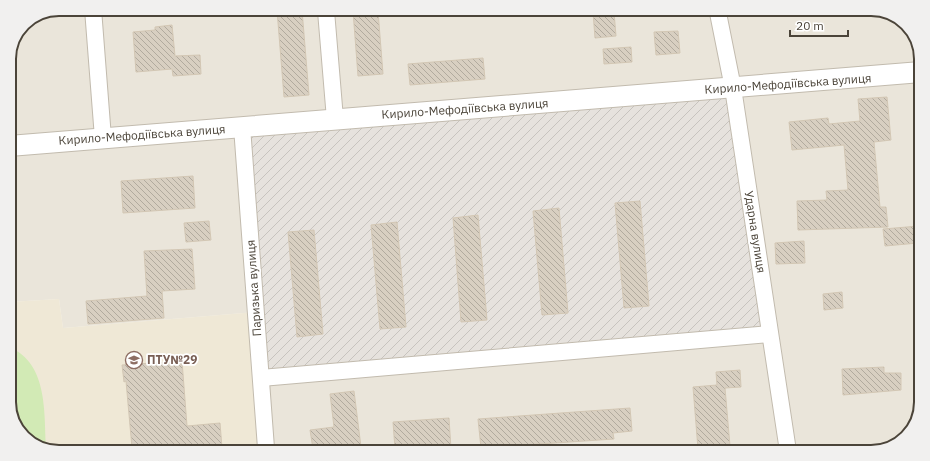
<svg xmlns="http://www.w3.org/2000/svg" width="930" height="461" viewBox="0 0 930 461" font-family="'IBM Plex Sans',sans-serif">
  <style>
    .residential { fill: #eae5da }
    .industrial { fill: url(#industrial-furrows) }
    .education { fill: #efe8d6 }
    .pitch { fill: #d2eab5 }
    .building { fill: url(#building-back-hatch); stroke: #d3c7b4 }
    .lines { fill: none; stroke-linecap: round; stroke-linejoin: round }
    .minor-casing { stroke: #c2bbae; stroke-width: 18 }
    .tertiary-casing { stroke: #c2bbae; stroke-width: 22 }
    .minor { stroke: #fff; stroke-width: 16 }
    .tertiary { stroke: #fff; stroke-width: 20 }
    .labels { text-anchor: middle; stroke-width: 3.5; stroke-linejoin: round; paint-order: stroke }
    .street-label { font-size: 12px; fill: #4b4439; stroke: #fff }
    .education-label { font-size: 12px; font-weight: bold; fill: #785e54; stroke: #fff; text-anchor: start }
    .rim { fill: none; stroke: #4b4439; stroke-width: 2 }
  </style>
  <defs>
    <pattern id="industrial-furrows" width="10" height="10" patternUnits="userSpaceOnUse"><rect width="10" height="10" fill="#e6e2dd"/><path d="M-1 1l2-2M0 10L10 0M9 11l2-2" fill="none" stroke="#c7c3be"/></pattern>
    <pattern id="building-back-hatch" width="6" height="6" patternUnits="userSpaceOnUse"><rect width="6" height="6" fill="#d8cfc1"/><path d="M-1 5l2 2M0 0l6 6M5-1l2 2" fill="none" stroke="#b1aa9e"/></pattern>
  </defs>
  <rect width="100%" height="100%" fill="#f6f3ec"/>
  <polygon class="residential" points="59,9 893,14 913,31 921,56 916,424 899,444 871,452 266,448 256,312 63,328 59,299 9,302 9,56 24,23"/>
  <polygon class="industrial" points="733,88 770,334 261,378 242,127"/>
  <polygon class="education" points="59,299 63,328 256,312 266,448 37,447 18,430 9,406 9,302"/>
  <path class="pitch" d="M9 347C48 363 44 412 46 447H37L18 430 9 406Z"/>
  <g class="building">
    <polygon points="277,10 302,10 309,95 284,97"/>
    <polygon points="353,11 378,11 383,74 358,76"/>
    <polygon points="593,12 614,12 616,36 595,38"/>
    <polygon points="172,25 175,56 200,55 201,74 173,76 172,69 136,72 133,32 155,30 155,27"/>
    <polygon points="678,31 680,53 656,55 654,32"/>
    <polygon points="631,47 632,62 604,64 603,49"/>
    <polygon points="483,58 485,79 410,85 408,64"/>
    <polygon points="887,97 891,140 874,142 880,207 886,207 888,227 798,230 797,201 827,200 826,191 848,190 844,145 792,150 789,122 828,118 829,124 860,121 858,99"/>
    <polygon points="193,176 195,208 123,213 121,181"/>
    <polygon points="640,201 649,306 624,308 615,203"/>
    <polygon points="559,208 568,313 542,315 533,211"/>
    <polygon points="478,215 487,320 461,322 453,218"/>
    <polygon points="209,221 211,240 186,242 184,223"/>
    <polygon points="397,222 406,327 380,329 371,225"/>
    <polygon points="919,226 918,243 885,246 883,229"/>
    <polygon points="314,230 323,334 297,337 288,232"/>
    <polygon points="804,241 805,263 776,264 775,243"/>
    <polygon points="192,249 195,289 162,291 164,318 88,324 86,301 147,296 144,251"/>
    <polygon points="842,292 843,308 824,310 823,294"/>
    <polygon points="182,361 187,426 220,423 222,448 132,448 126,381 124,382 122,365"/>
    <polygon points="884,367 884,373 901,373 901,390 843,395 842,369"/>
    <polygon points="740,370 741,387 725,388 730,446 698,449 693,387 717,385 716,372"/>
    <polygon points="354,391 361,447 313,449 310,430 334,427 330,394"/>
    <polygon points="630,408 632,431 613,433 614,439 481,448 478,419"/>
    <polygon points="449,418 451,449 395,449 393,422"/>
  </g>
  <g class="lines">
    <g class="minor-casing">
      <g id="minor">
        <polyline points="93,9 103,138"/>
        <polyline points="326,11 335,119"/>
        <polyline points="718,13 733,88 788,451"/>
        <polyline points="242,127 266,448"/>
        <polyline points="261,378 770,334"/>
      </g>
    </g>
    <g class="tertiary-casing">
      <polyline id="tertiary" points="9,146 921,72"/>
    </g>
    <use href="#minor" class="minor"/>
    <use href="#tertiary" class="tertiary"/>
  </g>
  <defs>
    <g id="university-ring" transform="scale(0.9)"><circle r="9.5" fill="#fff" stroke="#8d6e63" stroke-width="1.5"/><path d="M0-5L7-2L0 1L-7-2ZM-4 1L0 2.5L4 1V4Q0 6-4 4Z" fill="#8d6e63"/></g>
  </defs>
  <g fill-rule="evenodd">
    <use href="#university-ring" x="134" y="360"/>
  </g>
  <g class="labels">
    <g class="street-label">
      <text transform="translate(788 84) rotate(-4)" y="4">Кирило-Мефодіївська вулиця</text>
      <text transform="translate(465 109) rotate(-4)" y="4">Кирило-Мефодіївська вулиця</text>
      <text transform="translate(142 135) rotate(-4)" y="4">Кирило-Мефодіївська вулиця</text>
      <text transform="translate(755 232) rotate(81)" y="4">Ударна вулиця</text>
      <text transform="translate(254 288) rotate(-94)" y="4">Паризька вулиця</text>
    </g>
    <g class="education-label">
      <text x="147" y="364">ПТУ№29</text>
    </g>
  </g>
  <path d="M0 0H930V461H0ZM59 16H871A43 43 0 0 1 914 59V402A43 43 0 0 1 871 445H59A43 43 0 0 1 16 402V59A43 43 0 0 1 59 16Z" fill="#f1f0ef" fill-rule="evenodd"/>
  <path class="rim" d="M59 16H871A43 43 0 0 1 914 59V402A43 43 0 0 1 871 445H59A43 43 0 0 1 16 402V59A43 43 0 0 1 59 16Z"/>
  <path d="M790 30v6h58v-6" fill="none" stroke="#4b4439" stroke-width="2"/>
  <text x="796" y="30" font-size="12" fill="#4b4439" stroke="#ffffff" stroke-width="3" paint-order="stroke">20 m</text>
</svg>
